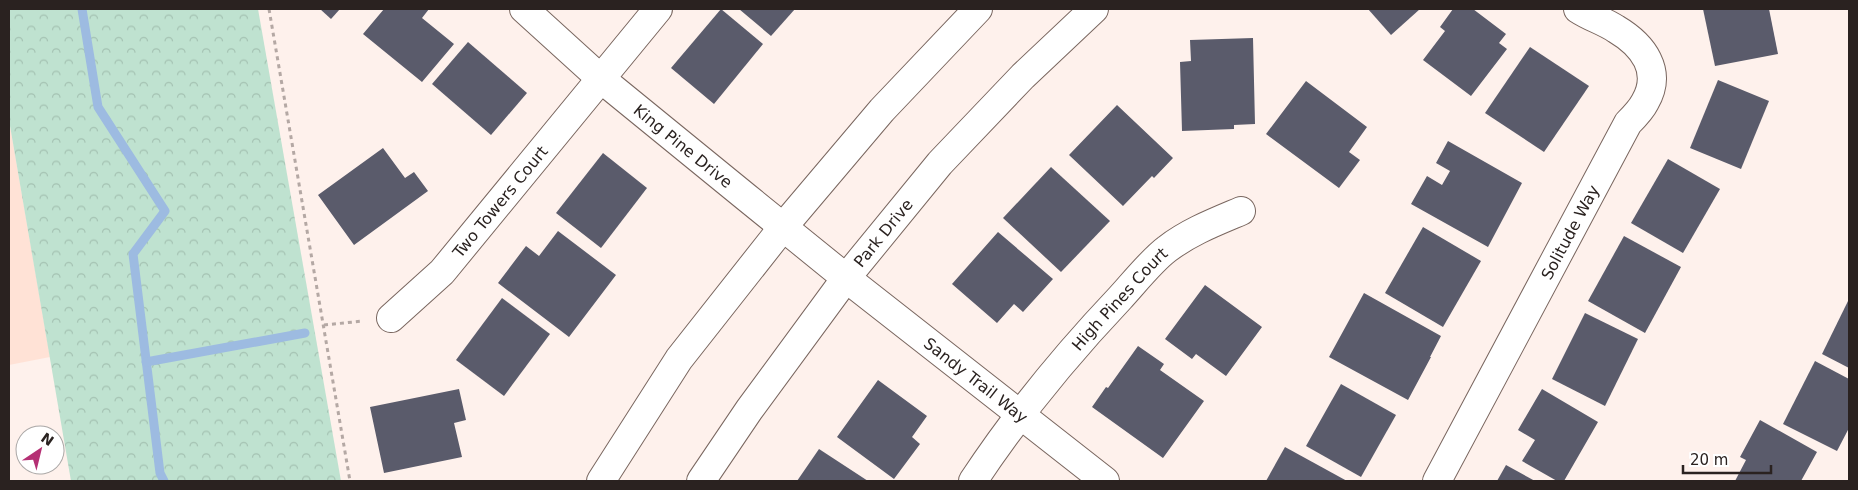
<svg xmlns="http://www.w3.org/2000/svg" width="1858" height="490" viewBox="0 0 1858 490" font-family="'DejaVu Sans',sans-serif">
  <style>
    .built { fill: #ffe2d6 }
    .park { fill: url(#park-crowns) }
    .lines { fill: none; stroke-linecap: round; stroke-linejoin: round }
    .stream { stroke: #9dbbe1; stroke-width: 9 }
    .building { fill: #5a5b6b }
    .minor-casing { stroke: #79665f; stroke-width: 30 }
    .major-casing { stroke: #79665f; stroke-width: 30 }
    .path { stroke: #b4a8a4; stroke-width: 3; stroke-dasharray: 4 4; stroke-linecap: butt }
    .minor { stroke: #fff; stroke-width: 28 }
    .major { stroke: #fff; stroke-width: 28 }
    .labels { text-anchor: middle; stroke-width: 5; stroke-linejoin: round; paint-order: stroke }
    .street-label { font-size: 16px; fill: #2a2220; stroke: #fff }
  </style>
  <defs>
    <pattern id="park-crowns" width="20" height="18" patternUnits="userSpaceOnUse" patternTransform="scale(1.25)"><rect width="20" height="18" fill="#bfe2d0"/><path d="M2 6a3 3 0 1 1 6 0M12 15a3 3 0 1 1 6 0" fill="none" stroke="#a4c2b2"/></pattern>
  </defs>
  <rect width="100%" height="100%" fill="#fef1ec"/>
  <polygon class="built" points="9,120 50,357 9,365"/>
  <polygon class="park" points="9,9 258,9 341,481 71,481 9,120"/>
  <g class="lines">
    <g class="stream">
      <polyline points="82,9 98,107 165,211 133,254 160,473 164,481"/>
      <polyline points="146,362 305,333"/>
    </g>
  </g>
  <g class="building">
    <polygon points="320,9 340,9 331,19"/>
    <polygon points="384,9 429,9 422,18 454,44 422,82 363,34"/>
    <polygon points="721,9 763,44 714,104 671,68"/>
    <polygon points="739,9 795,9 771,36"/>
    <polygon points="1368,9 1420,9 1391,35"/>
    <polygon points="1453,9 1473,9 1506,34 1499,43 1507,49 1471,96 1423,60 1445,31 1440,27"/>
    <polygon points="1703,9 1769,9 1778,54 1715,66"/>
    <polygon points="1253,38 1255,124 1234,125 1234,129 1182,131 1180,62 1191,61 1190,40"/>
    <polygon points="468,42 527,93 491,135 432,84"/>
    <polygon points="1530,47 1589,86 1544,152 1485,113"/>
    <polygon points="1718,80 1769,101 1741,169 1690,148"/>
    <polygon points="1306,81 1367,127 1349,152 1360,160 1339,188 1266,134"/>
    <polygon points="1117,105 1173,158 1154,178 1152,176 1123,206 1069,155"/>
    <polygon points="1448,141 1522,183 1488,247 1411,204 1427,176 1442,185 1450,171 1436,163"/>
    <polygon points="383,148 405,178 414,172 428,191 354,245 318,195"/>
    <polygon points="603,153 647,188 601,248 556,213"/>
    <polygon points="1668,159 1720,189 1683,253 1631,223"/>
    <polygon points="1051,167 1110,221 1061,272 1003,218"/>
    <polygon points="1423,227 1481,261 1443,327 1385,293"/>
    <polygon points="558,231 616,275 569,337 498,283 526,246 539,256"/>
    <polygon points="998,232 1053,279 1023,312 1014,304 997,323 952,284"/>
    <polygon points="1624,236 1681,267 1645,333 1588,301"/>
    <polygon points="1205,285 1262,327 1226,376 1196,354 1192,359 1165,339"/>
    <polygon points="1364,293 1441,336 1430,357 1431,357 1408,400 1329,357"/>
    <polygon points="502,298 550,334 504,396 456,360"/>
    <polygon points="1849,299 1849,368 1822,354"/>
    <polygon points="1585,313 1638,339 1605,406 1552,379"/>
    <polygon points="1138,346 1164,364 1160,370 1204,401 1163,458 1092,407 1106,387 1108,388"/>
    <polygon points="1815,361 1849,379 1849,428 1837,451 1783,424"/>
    <polygon points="878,380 927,416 912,437 920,444 894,479 837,437"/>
    <polygon points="1341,384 1396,415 1361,477 1306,446"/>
    <polygon points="459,389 466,420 454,423 462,457 384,473 370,407"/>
    <polygon points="1542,389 1598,422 1564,481 1557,481 1522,461 1535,440 1518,430"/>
    <polygon points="1760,420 1817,452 1801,481 1735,481 1746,460 1740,457"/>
    <polygon points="1285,447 1347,481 1266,481"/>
    <polygon points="819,449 868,481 797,481"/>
    <polygon points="1506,465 1535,481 1497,481"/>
  </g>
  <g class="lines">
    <g class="minor-casing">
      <g id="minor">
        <path id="s1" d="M524 9 600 78 746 197 846 278 1105 481"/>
        <path id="s2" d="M391 318 442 272 658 9"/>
        <path id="s3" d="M973 481C1016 416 1066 355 1120 298 1133 284 1152 260 1167 249 1189 232 1215 222 1241 211"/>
        <path id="s4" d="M1437 481 1628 123C1634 117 1641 110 1645 102 1663 71 1643 45 1616 29 1604 21 1590 17 1578 9"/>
      </g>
    </g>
    <g class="major-casing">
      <g id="major">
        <polyline points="601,481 679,359 783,227 882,110 978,9"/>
        <path id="s5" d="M701 481 749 410 846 278 940 163 1023 76 1094 9"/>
      </g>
    </g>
    <g class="path">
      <polyline points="269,9 350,481"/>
      <polyline points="324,325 363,321"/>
    </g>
    <use href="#minor" class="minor"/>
    <use href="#major" class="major"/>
  </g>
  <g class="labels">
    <g class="street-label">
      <text dy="6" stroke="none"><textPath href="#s1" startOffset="210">King Pine Drive</textPath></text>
      <text dy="6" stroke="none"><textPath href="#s2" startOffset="160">Two Towers Court</textPath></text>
      <text dy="6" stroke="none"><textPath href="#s4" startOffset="282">Solitude Way</textPath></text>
      <text dy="6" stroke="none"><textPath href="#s5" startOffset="308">Park Drive</textPath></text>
      <text dy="6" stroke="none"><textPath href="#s3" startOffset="234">High Pines Court</textPath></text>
      <text dy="6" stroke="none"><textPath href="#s1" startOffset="585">Sandy Trail Way</textPath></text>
    </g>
  </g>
  <rect width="1858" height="490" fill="none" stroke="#2a2220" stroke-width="20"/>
  <g transform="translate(40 450) rotate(35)"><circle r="24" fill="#ffffff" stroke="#aaa7a6"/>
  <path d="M0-4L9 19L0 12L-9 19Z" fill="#b53074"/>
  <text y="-8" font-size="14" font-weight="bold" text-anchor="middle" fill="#2a2220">N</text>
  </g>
  <path d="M1683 465v8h88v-8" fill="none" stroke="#2a2220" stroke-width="2.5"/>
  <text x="1690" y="465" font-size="15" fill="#2a2220" stroke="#ffffff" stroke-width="4" paint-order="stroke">20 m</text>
</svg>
